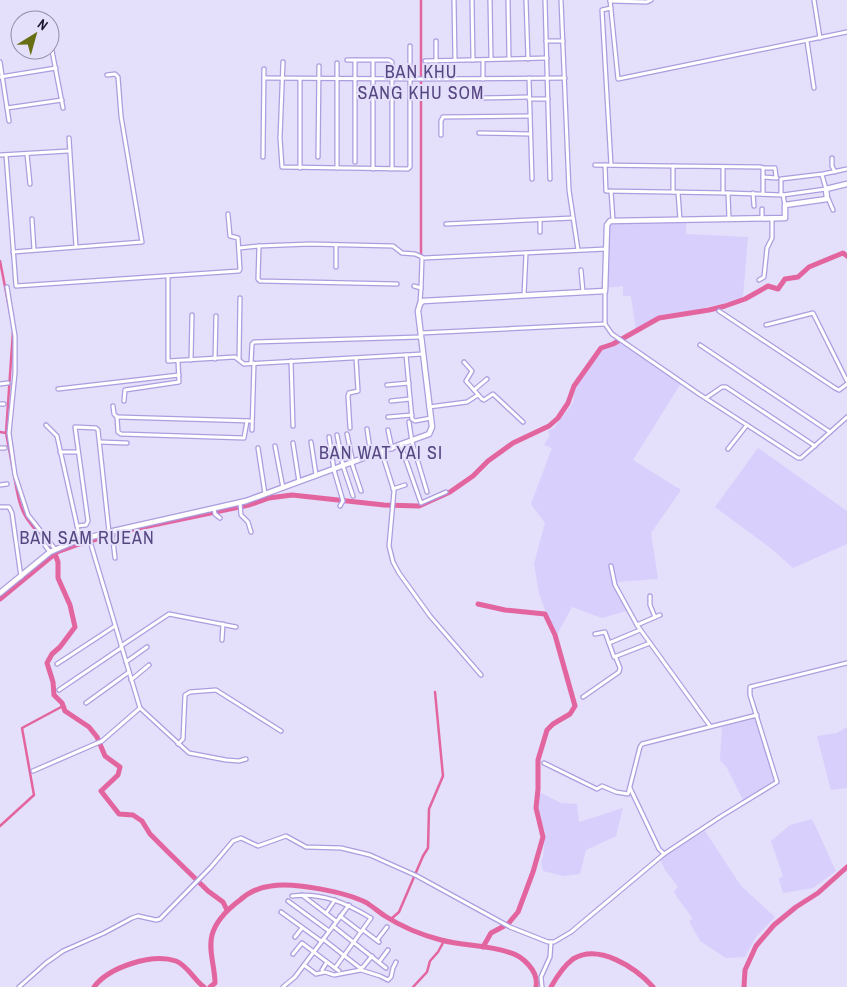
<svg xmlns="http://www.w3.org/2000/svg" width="847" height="987" viewBox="0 0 847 987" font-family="'Archivo Narrow',sans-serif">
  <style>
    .built { fill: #d8cffd }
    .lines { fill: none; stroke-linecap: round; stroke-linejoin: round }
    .canal { stroke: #e3659f; stroke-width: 2.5 }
    .river { stroke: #e3659f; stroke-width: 5 }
    .street-casing { stroke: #ac9ddf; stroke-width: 5.5 }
    .secondary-casing { stroke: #ac9ddf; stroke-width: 7 }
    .street { stroke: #fff; stroke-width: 3 }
    .secondary { stroke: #fff; stroke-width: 4.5 }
    .labels { text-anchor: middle; stroke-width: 4; stroke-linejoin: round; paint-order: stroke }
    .quarter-label { font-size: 18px; letter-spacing: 1px; fill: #564782; stroke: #e4dffa }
  </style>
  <rect width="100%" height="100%" fill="#e4dffa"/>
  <g class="built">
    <polygon points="686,221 686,234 748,237 743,297 734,301 669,316 636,330 631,296 623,296 623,286 606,288 608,224 612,222"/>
    <polygon points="620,343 681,383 633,460 681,490 651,533 658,579 615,582 629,610 602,618 572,607 555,638 539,593 534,564 545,523 531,504 552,448 544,445 550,435 548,431 554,428 573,403 575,386 605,348"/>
    <polygon points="758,448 847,511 847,544 793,568 773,550 715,507"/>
    <polygon points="756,718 777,779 743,800 727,768 720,760 722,727"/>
    <polygon points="847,727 847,788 831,790 817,736 837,733"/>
    <polygon points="537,791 561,803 577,804 579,822 623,808 616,836 586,850 580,874 564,876 543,871 541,861 543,857 545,832 539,815"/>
    <polygon points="812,819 836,871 813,888 783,893 779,879 783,876 771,841 790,825"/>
    <polygon points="705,831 741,886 775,917 756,937 745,957 726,958 700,941 689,921 693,919 677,897 674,891 678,887 665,870 660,859"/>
  </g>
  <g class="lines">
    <g class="canal">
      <polyline points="421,256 421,0"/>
      <polyline points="0,261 11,318"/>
      <polyline points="0,432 6,433"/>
      <polyline points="13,470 6,433 13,331"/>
      <path d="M14 475C17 491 19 510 30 523 38 534 47 543 55 554"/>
      <polyline points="0,826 34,795 22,728 63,706"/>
      <polyline points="391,919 399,912 423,856 428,848 429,809 443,776 435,692"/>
      <polyline points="413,987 427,972 430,961 438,952 444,941"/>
    </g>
    <g class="river">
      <polyline points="55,554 58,562 58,578 70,605 75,627 60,647 52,654 47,663 53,682 54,695 62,703 65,711 89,727 97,737 105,756 120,767 118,775 101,791 119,814 133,815 142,821 150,834 166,850 208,891 223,902 227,910"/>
      <polyline points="0,599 57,552 79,544 129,530 249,505 269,498 292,495 384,505 419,506 450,492 473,476 488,461 513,443 549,426 558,418 568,403 574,386 601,348 613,344 659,318 709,310 725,306 745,299 768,286 778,289 785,279 798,277 809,267 843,253 847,256"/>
      <polyline points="478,604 505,610 545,614 555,635 575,706 570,714 553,724 547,730 538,760 538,789 536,808 543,837 533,872 518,912 508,924 491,933 483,947"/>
      <path d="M94 987C109 967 152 953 176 961 188 966 194 980 204 987"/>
      <path d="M210 987 215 983C215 967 208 950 212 935 216 920 228 909 240 900 248 893 260 887 271 886 294 882 346 892 367 903 373 907 379 912 385 916 402 927 422 935 441 940 463 946 487 945 508 952 523 956 539 971 536 987"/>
      <path d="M551 987C556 978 565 965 573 959 599 943 636 968 653 987"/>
      <polyline points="744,987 745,970 756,946 774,925 796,907 818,893 847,867"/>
    </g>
    <g class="street-casing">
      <g id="street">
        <polyline points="454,0 455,60"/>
        <polyline points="472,0 473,60"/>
        <polyline points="490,0 491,59"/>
        <polyline points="508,0 509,59"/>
        <polyline points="526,0 528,59"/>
        <polyline points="545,0 550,179"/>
        <polyline points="561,0 569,190 578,250"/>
        <polyline points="610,0 618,79 847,32"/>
        <polyline points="814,0 820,38"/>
        <polyline points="610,1 647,2 651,0"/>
        <polyline points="611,8 602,10 611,165"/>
        <polyline points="50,40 63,108"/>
        <polyline points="436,41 436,61"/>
        <polyline points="546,41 563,41"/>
        <polyline points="807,41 814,88"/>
        <polyline points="347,60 389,60 392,62 392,169"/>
        <polyline points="425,61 547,58"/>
        <polyline points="0,62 9,121"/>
        <polyline points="283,62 280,138 282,167 408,169 410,167 410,46"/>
        <polyline points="337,63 337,168"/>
        <polyline points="0,77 56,68"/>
        <polyline points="264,78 419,79 565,78"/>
        <polyline points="529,78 532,179"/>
        <polyline points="483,79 483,60"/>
        <polyline points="480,98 529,97"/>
        <polyline points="529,99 548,99"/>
        <polyline points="7,108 62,100"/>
        <polyline points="479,133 530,134"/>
        <polyline points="441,135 441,121 443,117 530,116"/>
        <polyline points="69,138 76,247"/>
        <polyline points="27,154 30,184"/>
        <polyline points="0,155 68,151"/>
        <polyline points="6,155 16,286 239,271 240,269 238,238 230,236 228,214"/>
        <polyline points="263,157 264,69"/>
        <polyline points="318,157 319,66"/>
        <polyline points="832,158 832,166 835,172"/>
        <polyline points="355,162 355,60"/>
        <polyline points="595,165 673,166"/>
        <polyline points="605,165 606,191 728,193 783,195 826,189 822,175"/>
        <polyline points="300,168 300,79"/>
        <polyline points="723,168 723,193"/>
        <polyline points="763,168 775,168 776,177"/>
        <polyline points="373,169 373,61"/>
        <polyline points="763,177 777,178"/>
        <polyline points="611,191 613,220"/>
        <polyline points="673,192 673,166 761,167 763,168 763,194"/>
        <polyline points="678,192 680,220"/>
        <polyline points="728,193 729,219"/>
        <polyline points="753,193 754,206"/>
        <polyline points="781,194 781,179 823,174 847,169"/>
        <polyline points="783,195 785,205"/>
        <polyline points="828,198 833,210"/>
        <polyline points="762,209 762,218"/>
        <polyline points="32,219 34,250"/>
        <polyline points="540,220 540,232"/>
        <polyline points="446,224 573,218"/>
        <polyline points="336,245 336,267"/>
        <polyline points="259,246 258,279 260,281 397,284"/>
        <polyline points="239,248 259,246 310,244 393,246 402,253 415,254 424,258 606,249"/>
        <polyline points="13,252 142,242 121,116 118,77 115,74 107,75"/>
        <polyline points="581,270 583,292"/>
        <polyline points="168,276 168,361 235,357 244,364 423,354"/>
        <polyline points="759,280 764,277 767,248 772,238 772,219"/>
        <polyline points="414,286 421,288 420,303"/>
        <polyline points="7,287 15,336 15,373 9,433 15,475 28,515 55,549"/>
        <polyline points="421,288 422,258"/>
        <polyline points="605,291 605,324 612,334 699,394 798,458 801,458 847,417"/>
        <polyline points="524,296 526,253"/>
        <polyline points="719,311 835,388 839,390 847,384"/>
        <polyline points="766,325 813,313 847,381"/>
        <polyline points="421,333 605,324"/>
        <polyline points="700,345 830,432"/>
        <polyline points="406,355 412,419 415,421 431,418"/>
        <polyline points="215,359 216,316"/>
        <polyline points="239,359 240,298"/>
        <polyline points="191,360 192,315"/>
        <polyline points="291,361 293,426"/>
        <polyline points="464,362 472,371 466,381 482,399 484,400 493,394 523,422"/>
        <polyline points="251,363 252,344 254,342 421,337"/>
        <polyline points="0,384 8,383"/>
        <polyline points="387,385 409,383"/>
        <polyline points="58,389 179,375"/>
        <polyline points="474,390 487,379"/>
        <polyline points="706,398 722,387 726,387 815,446"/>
        <polyline points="124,401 125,390 179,382 178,361"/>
        <polyline points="391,401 410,399"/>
        <polyline points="0,404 4,404"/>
        <polyline points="113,406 114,414 117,417 118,432 121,434 244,438 247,421"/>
        <polyline points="429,407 467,402 478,395"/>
        <polyline points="117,417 252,421"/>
        <polyline points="388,417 412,415"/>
        <polyline points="409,422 412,442 427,492"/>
        <polyline points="46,425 57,436 80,539"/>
        <polyline points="350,428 348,396 349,393 358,391 356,358"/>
        <polyline points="367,429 371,456"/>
        <polyline points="252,430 254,363"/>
        <polyline points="388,430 392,449"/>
        <polyline points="347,434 353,463"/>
        <polyline points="337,435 343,466 353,496"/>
        <polyline points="329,437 334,470 343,501 340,506"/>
        <polyline points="100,442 127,443"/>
        <polyline points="311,442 316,475"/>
        <polyline points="293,443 299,482"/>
        <polyline points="275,446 283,488"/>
        <polyline points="401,446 421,503 446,492"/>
        <polyline points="0,448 5,448"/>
        <polyline points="258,448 265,494"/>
        <polyline points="728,449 747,425"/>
        <polyline points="60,452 77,452"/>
        <polyline points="382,453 394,491 389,546 393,562 399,573 430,616 481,675"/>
        <polyline points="352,464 361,491"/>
        <polyline points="0,485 7,484"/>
        <polyline points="393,489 405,485"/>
        <polyline points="240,503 241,515 248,522 251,532"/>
        <polyline points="0,507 9,507 12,513 21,577"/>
        <polyline points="214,509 215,514 220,518"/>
        <polyline points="77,526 86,525 88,521 75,427 96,428 98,430 109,532"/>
        <polyline points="112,532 115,558"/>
        <polyline points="38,536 50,552"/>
        <polyline points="611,566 615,585 637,625 710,726"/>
        <polyline points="650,596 650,605 655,617"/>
        <polyline points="637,625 660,615"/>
        <polyline points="595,634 605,632 614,657 650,643"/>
        <polyline points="222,640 223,624"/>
        <polyline points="609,643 640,630"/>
        <polyline points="121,646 169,614 236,627"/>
        <polyline points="126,662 147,647"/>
        <polyline points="57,664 115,626"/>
        <polyline points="131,680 149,665"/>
        <polyline points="59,690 121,648"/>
        <polyline points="583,697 619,672 620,668 616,658"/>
        <polyline points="86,703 129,672"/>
        <polyline points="140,708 189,753 226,760 239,761 246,759"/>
        <polyline points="178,744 183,739 185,695 190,692 216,690 281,731"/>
        <polyline points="544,763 597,789 602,786 616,792 628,794 640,747 642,744 757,715"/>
        <polyline points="33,771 102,741 140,708 89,538"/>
        <polyline points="630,788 659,849 664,854"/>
        <polyline points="302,895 336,921"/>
        <path d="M292 896C322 892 346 903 371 918L335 968"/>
        <polyline points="288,901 329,931"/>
        <polyline points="281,912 321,941"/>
        <polyline points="326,913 335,900"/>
        <polyline points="340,916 361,932"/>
        <polyline points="333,926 386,968"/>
        <polyline points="363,930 379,942"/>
        <polyline points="295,937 302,928"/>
        <polyline points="323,939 360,968 363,967 372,956"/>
        <polyline points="377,940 387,927"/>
        <polyline points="293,954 302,943 339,971"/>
        <polyline points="379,962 388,950"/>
        <polyline points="304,965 316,974 325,972 334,975 361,970 380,976 388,980 391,977 393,968 396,962"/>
        <polyline points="322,970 327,962"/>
        <polyline points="19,987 46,963 63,951 104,933 132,918 138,916 156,920 160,919 211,867 233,841 241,838 258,846 286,836 306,847 341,848 370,855 417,876 510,927 548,942 554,942 571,932 664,854 720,817 777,782 750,695 750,687 847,663"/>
        <polyline points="283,987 295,977 349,905"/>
        <polyline points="542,987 541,977 550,957 551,942"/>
      </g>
    </g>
    <g class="secondary-casing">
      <polyline id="secondary" points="0,593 50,552 73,542 109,532 246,501 429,434 432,427 418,311 420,304 423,301 605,291 607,225 610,221 785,218 785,205 827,199 826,189 847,184"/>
    </g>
    <use href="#street" class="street"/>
    <use href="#secondary" class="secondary"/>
  </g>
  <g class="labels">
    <g class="quarter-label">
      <text x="421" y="78">BAN KHU<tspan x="421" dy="21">SANG KHU SOM</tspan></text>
      <text x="381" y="459">BAN WAT YAI SI</text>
      <text x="87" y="544">BAN SAM RUEAN</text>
    </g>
  </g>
  <g transform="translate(35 35) rotate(37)"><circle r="24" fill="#e4dffa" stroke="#948ea8"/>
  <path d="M0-4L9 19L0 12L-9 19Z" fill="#676e13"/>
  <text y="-8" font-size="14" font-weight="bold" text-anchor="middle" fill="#1b152d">N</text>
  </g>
</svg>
